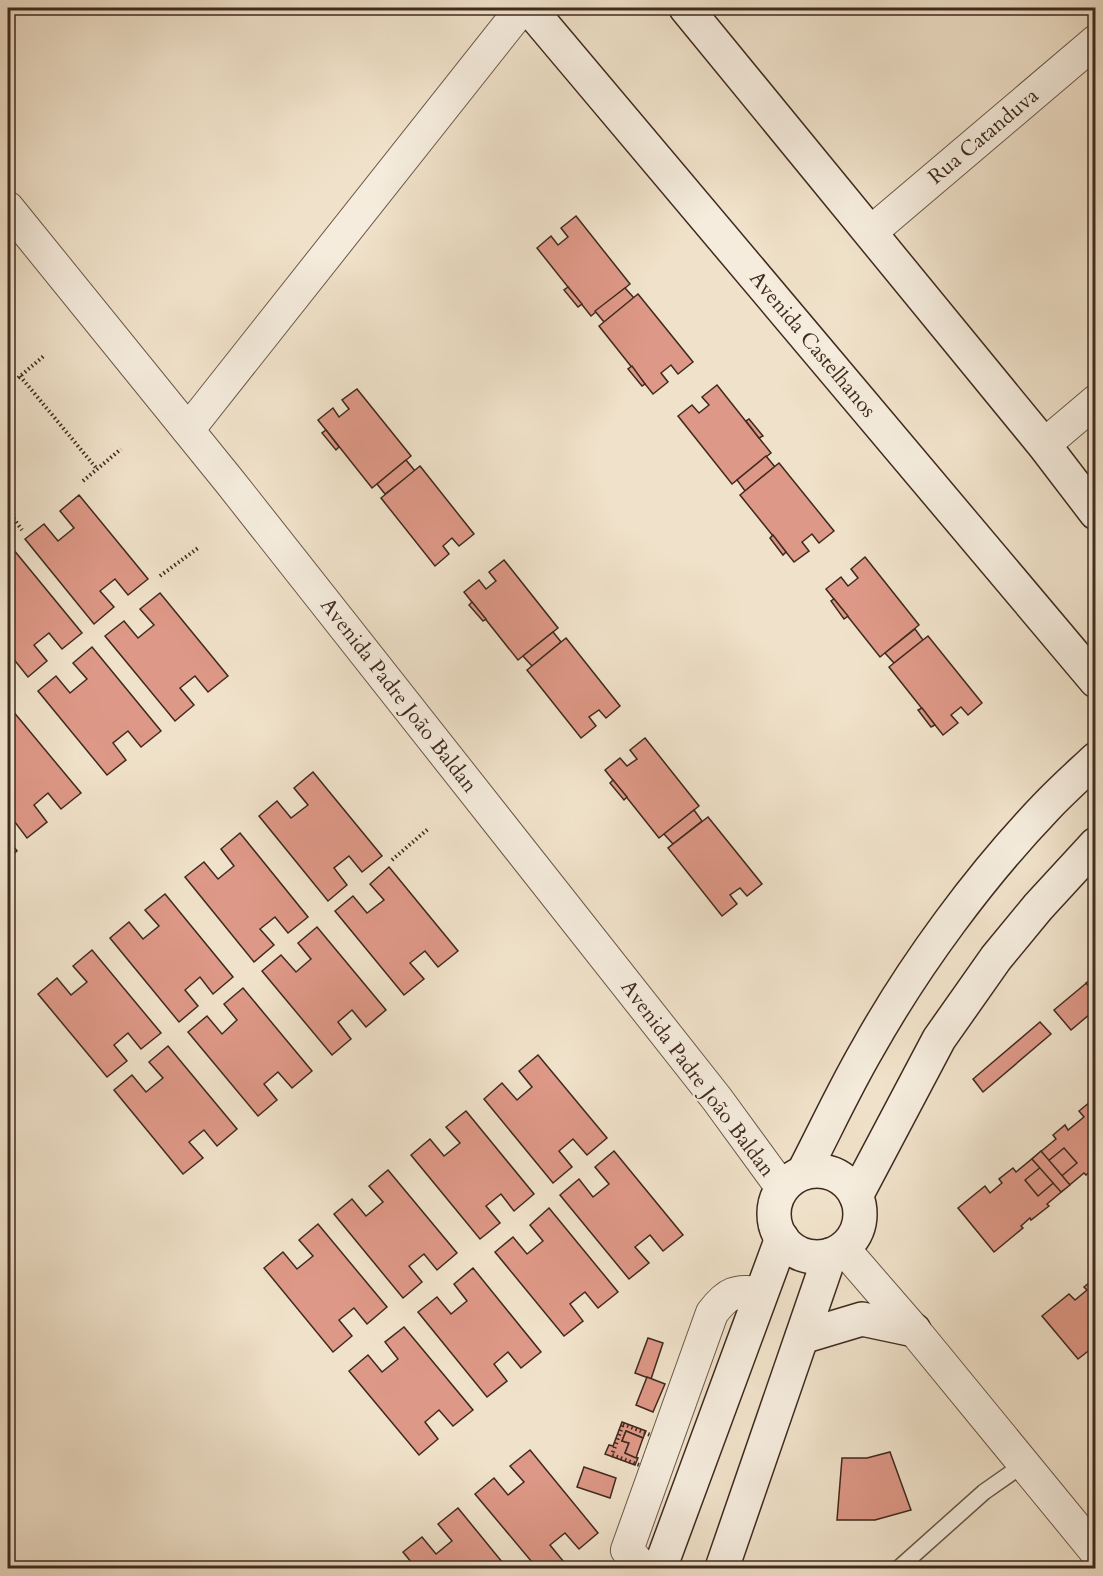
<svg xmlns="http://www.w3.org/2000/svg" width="1103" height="1576" viewBox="0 0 1103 1576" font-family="Cardo,serif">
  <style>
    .building { fill: #de9887; stroke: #3f2a1f; stroke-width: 1.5 }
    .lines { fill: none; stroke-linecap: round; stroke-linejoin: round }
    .lane-casing { stroke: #6b584a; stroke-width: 18 }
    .street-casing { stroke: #6b584a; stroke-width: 34 }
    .secondary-casing { stroke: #3f2a1f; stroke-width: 36 }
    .path { stroke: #3f2a1f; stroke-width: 4; stroke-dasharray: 1.5 3; stroke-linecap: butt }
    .lane { stroke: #f5ecdd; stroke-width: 15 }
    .street { stroke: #f5ecdd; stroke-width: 32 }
    .secondary { stroke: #f5ecdd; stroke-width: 33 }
    .labels { text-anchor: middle; stroke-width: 4.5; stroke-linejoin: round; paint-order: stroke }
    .street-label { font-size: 21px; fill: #3f2a1f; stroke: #f5ecdd }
  </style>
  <rect width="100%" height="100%" fill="#f0e2ca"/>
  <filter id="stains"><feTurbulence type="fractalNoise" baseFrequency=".00333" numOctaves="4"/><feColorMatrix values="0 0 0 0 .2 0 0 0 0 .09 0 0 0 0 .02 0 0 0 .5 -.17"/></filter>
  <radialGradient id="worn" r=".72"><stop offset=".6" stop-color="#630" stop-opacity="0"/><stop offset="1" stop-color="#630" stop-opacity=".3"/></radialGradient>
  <g class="building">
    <polygon points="576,216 630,284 591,316 537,248 551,236 558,245 568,237 561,228"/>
    <polygon points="568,287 582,304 578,307 564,290"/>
    <polygon points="625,288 634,298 604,322 595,311"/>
    <polygon points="638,294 693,362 678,374 671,365 661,373 668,382 653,394 599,326"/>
    <polygon points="632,366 645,384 642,386 628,369"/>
    <polygon points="717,385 771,453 732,484 678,416 692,405 699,413 709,405 702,397"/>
    <polygon points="357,389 411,456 372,488 318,420 333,408 339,417 349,409 342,400"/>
    <polygon points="749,419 763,436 759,438 746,421"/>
    <polygon points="326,430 339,447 336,450 322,433"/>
    <polygon points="766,456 775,467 745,491 737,480"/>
    <polygon points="406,460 415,471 385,494 377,484"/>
    <polygon points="779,463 834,531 819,543 812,534 802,542 809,551 794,562 740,495"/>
    <polygon points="420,466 474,534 459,546 452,538 443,546 449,554 435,566 381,498"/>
    <polygon points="79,495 148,579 128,595 115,579 100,591 114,607 94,624 25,539 44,524 58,541 74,528 60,511"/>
    <polygon points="773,535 786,552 783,555 770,538"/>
    <polygon points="13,549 82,633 62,649 49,633 34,645 47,661 28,677 8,652 8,554"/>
    <polygon points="865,557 919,625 880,657 826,589 841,577 848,586 858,578 851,569"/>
    <polygon points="504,560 558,628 518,660 464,592 479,580 486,589 496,581 489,572"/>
    <polygon points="160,593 228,676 208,692 195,676 180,688 194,705 175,721 105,636 124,621 138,638 154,625 140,609"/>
    <polygon points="834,599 848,616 844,619 831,601"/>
    <polygon points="472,602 486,619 483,621 469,605"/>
    <polygon points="915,629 923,640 894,663 885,653"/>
    <polygon points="553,632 561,642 532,666 523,656"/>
    <polygon points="928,636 982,703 968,715 961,707 951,715 958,723 943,735 889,667"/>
    <polygon points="566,638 620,706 606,718 599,710 589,717 596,726 581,738 527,670"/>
    <polygon points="92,647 161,731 141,747 128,731 113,743 126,760 107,775 38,691 56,676 70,693 87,679 73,663"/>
    <polygon points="922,708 935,725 931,727 918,710"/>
    <polygon points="12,710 81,793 61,809 48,793 34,805 47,822 27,838 8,813 8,714"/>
    <polygon points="645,738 699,806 659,838 605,770 620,758 627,766 637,759 630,750"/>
    <polygon points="313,772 382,856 362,872 349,856 334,868 347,885 328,901 259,816 277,801 291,818 308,805 294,788"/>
    <polygon points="613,780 627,797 624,800 610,783"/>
    <polygon points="694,810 702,821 673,844 664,834"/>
    <polygon points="708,817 762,884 747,896 740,888 730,895 737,904 722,916 668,848"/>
    <polygon points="240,833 308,917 288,933 275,917 260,929 274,945 254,962 185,877 204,862 218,879 234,866 221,849"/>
    <polygon points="8,839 17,851 8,859"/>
    <polygon points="389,867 458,951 438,967 425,951 410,963 424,979 404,995 335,911 353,896 367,913 384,900 370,884"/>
    <polygon points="165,894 233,977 213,994 200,977 185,990 198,1006 179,1022 110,938 129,922 143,939 159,926 145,910"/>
    <polygon points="317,927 386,1010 366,1027 352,1010 338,1022 351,1039 332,1055 262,971 281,955 296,972 311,959 298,943"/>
    <polygon points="92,950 161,1033 141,1049 128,1033 114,1045 127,1061 107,1077 38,994 57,978 71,995 87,982 73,966"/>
    <polygon points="1096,975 1096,1009 1071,1030 1054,1010"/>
    <polygon points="1096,975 1096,994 1086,983"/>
    <polygon points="243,988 312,1071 292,1088 278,1072 264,1084 277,1100 258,1116 188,1032 207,1016 222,1034 237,1020 224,1004"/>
    <polygon points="1040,1022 1051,1034 983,1092 973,1079"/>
    <polygon points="168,1046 237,1129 217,1146 204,1130 189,1142 203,1158 183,1174 114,1090 132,1075 146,1092 163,1078 149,1062"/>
    <polygon points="538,1055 607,1138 587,1155 573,1139 559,1151 572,1167 553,1183 484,1099 502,1083 517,1100 532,1087 519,1071"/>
    <polygon points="1096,1097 1096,1167 1086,1175 1084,1173 1047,1204 1049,1206 1031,1220 1030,1218 1021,1226 1023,1228 994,1252 958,1208 985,1186 990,1193 1002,1183 999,1179 1013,1168 1016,1172 1056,1139 1053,1135 1065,1125 1068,1130 1084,1117 1079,1111"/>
    <polygon points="466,1111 534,1194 514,1211 501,1194 486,1206 500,1223 480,1239 411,1155 430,1139 444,1156 460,1143 446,1127"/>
    <polygon points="1064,1148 1077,1163 1038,1196 1025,1180"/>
    <polygon points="614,1151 683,1235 663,1251 650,1235 635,1247 649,1263 629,1279 560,1195 579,1179 593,1197 609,1184 595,1167"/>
    <polygon points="1041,1151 1070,1185 1061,1192 1032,1159"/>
    <polygon points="388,1170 457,1253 437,1270 424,1254 409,1266 422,1282 403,1298 334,1214 352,1199 366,1216 383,1202 369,1186"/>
    <polygon points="549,1208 618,1292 598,1308 585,1292 570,1304 583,1321 564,1336 495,1252 513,1237 527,1254 543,1241 530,1225"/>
    <polygon points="318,1224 387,1307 367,1324 354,1308 339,1320 352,1336 333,1352 264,1268 283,1252 297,1269 313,1256 299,1240"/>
    <polygon points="473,1268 541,1352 521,1368 508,1352 494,1364 507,1381 487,1397 418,1312 437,1297 451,1314 467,1301 454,1284"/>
    <polygon points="1096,1277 1096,1345 1078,1359 1042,1316 1069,1294 1075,1300 1087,1290 1084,1287"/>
    <polygon points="404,1327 473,1410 453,1426 439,1410 425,1422 438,1439 419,1455 349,1371 368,1355 382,1372 398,1359 385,1342"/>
    <polygon points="648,1338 663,1343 651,1379 635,1373"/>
    <polygon points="647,1377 665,1384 653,1412 636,1405"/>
    <polygon points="622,1422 646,1431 643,1438 626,1431 622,1441 629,1443 625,1453 638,1458 635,1465 605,1454 609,1445 613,1446"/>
    <polygon points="626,1431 643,1438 636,1458 625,1453 629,1443 622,1441"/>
    <polygon points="530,1450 598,1533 579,1549 565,1533 550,1545 564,1562 556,1568 537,1568 475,1494 494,1478 508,1495 524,1482 510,1466"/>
    <polygon points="890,1452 911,1510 875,1520 837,1520 842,1458 867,1458"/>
    <polygon points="584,1467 616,1478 610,1498 577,1487"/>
    <polygon points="458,1508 507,1568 416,1568 403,1552 422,1537 436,1554 452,1541 438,1524"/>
  </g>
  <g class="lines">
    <g class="lane-casing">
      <polyline id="lane" points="899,1568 984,1492 1024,1464"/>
    </g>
    <g class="street-casing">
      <g id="street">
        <polyline points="8,208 230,482 717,1099 782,1188"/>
        <polyline points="871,232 1096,41"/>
        <polyline points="188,430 522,8"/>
        <polyline points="1044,445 1096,401"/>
        <polyline points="843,1248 914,1330 1096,1552"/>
        <path d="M643 1568 627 1550 712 1313C728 1292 735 1290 761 1293"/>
      </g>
    </g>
    <g class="secondary-casing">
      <g id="secondary">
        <polyline points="529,8 1096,681"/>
        <polyline points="686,8 1044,445 1096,513"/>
        <circle cx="817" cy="1214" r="43"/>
        <path d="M803 1173C825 1131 844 1089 868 1048 915 964 980 876 1046 807 1062 790 1079 775 1096 759"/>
        <polyline points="856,1196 939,1039 996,958 1038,907 1096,844"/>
        <polyline points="802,1337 862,1319 914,1330"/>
        <polyline points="660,1568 782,1238"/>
        <polyline points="722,1568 830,1255"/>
      </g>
    </g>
    <g class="path">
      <polyline points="20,376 97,469"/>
      <polyline points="18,378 45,355"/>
      <polyline points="83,481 121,449"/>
      <polyline points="8,511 22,530"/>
      <polyline points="160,576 198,548"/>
      <polyline points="392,860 428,829"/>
      <polygon points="623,1424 653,1436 642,1466 612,1455"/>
    </g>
    <use href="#lane" class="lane"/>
    <use href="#street" class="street"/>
    <use href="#secondary" class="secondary"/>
  </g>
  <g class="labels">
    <g class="street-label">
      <text transform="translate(983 136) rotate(-40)" y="7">Rua Catanduva</text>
      <text transform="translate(813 344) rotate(50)" y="7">Avenida Castelhanos</text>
      <text transform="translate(399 695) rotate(52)" y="7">Avenida Padre João Baldan</text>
      <text transform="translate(698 1078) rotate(53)" y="7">Avenida Padre João Baldan</text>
    </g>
  </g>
  <rect width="1103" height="1576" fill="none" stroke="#f0e2ca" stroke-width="30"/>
  <rect x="9" y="9" width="1085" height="1558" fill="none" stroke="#3f2a1f" stroke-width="3"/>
  <rect x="15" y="15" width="1073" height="1546" fill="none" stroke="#3f2a1f" stroke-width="1.5"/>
  <rect width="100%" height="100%" filter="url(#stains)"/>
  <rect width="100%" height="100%" fill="url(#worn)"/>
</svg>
